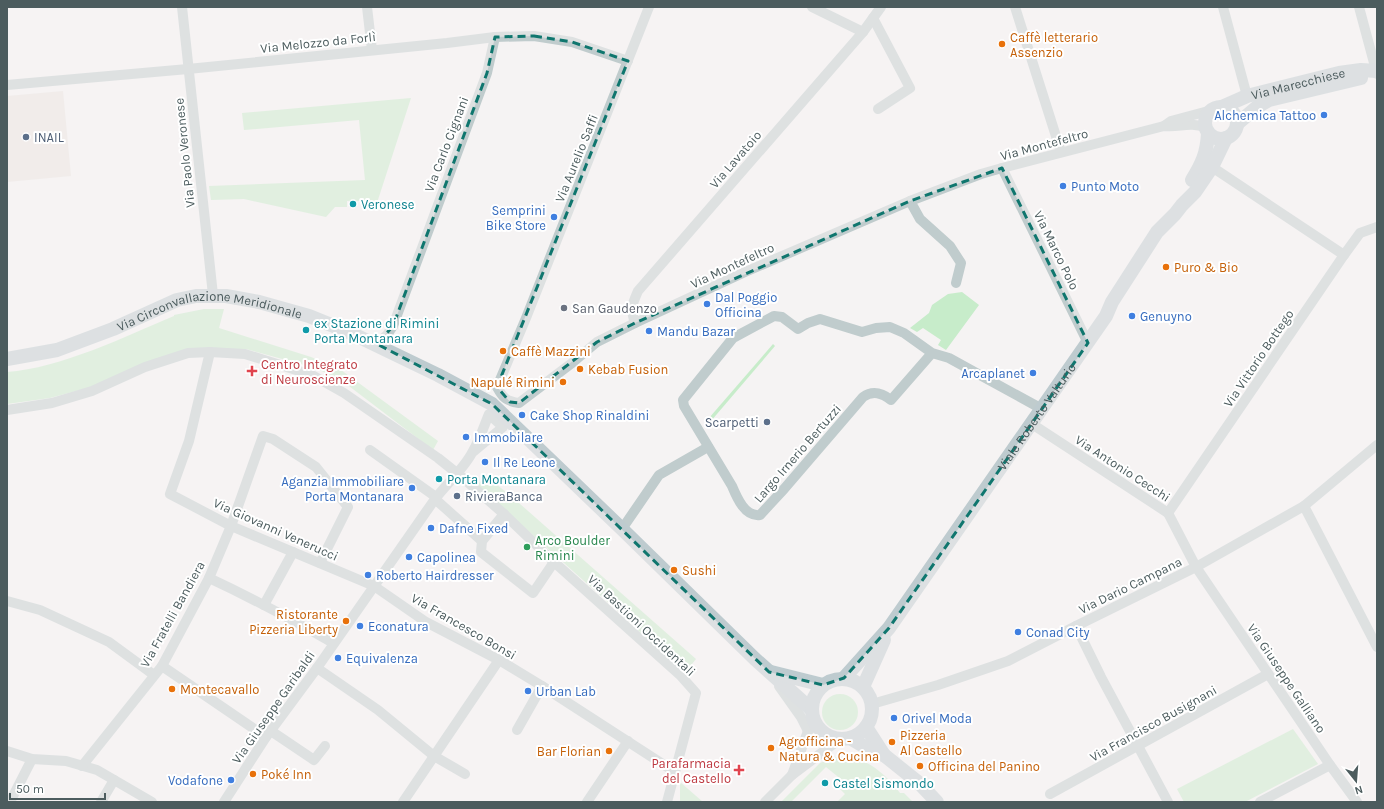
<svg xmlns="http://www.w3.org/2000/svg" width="1384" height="809" viewBox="0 0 1384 809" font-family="Karla,sans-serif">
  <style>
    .commercial { fill: #eae5e1 }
    .green { fill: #c7ecca }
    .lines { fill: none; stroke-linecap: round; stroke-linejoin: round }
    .street { stroke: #c0cccd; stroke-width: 10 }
    .secondary { stroke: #becbcf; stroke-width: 14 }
    .marked { fill: none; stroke: #0f766e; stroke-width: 3; stroke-dasharray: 8 5; stroke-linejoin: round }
    .food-dot { fill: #e8710a; stroke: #fff; stroke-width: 1.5 }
    .shop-dot { fill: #3f7fe0; stroke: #fff; stroke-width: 1.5 }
    .service-dot { fill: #5c6f8a; stroke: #fff; stroke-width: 1.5 }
    .culture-dot { fill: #0f9aa8; stroke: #fff; stroke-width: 1.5 }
    .worship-dot { fill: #6b7280; stroke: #fff; stroke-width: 1.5 }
    .health-dot { fill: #e0444e; stroke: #fff; stroke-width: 1.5 }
    .leisure-dot { fill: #2e9e5b; stroke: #fff; stroke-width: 1.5 }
    .labels { text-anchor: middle; stroke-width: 4; stroke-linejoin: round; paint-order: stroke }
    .food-label { font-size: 13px; fill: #c56008; stroke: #fff; text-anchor: start }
    .street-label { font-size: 13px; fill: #4c5c5e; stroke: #fff }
    .shop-label { font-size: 13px; fill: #366cbe; stroke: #fff; text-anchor: start }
    .service-label { font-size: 13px; fill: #4e5e75; stroke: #fff; text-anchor: start }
    .culture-label { font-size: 13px; fill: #0d838f; stroke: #fff; text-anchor: start }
    .worship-label { font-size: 13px; fill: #5b616d; stroke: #fff; text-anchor: start }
    .health-label { font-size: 13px; fill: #be3a42; stroke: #fff; text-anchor: start }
    .leisure-label { font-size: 13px; fill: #27864d; stroke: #fff; text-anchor: start }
  </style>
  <rect width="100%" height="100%" fill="#f5f3f3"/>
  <polygon class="commercial" points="63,91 71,176 7,182 7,96"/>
  <g class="green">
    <polygon points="411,98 375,209 361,207 361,201 347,201 347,207 335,207 326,217 244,199 211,200 209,186 365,180 359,120 244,130 242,113"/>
    <polygon points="962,292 979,305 946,350 938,345 941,340 923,328 917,332 910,328 929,313 932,305 948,294"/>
    <path d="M204 309H224L219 328 311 357 341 370 438 441 433 450 341 380 315 368 246 349H188L91 387 50 398 7 404V372C61 368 124 337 174 316V315Z"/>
    <polygon points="773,344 775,346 711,421 709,418"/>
    <polygon points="486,476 511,496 696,659 684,674 623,616 477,485"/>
    <circle cx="840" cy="712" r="18"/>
    <polygon points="1293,729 1318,764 1245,802 1184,802 1177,789"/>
    <path d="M835 757C840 757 845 756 850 757 871 761 888 777 900 793H904L913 802H837L845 794 836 785 842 780 826 767 791 802H783L782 801 820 763Z"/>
    <polygon points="680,782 703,802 680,802"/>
  </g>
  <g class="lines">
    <g class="street">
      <polyline points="182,7 213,295"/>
      <polyline points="367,7 372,50"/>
      <path d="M649 7 526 318 497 387C503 398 506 401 519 403L572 363 597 342 635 323 745 272 910 201 981 174 1002 168 1164 126C1180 128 1189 121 1206 128"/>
      <polyline points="812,7 863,32"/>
      <polyline points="1015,7 1061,152"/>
      <polyline points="1223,7 1247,96"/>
      <polyline points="1359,7 1377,74"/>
      <polyline points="873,18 910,88 878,109"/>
      <polyline points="7,85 188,69 447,43 495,37 534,36 572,42 628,61"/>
      <polyline points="1164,126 1171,121 1212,110"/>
      <polyline points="1212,167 1344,255"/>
      <polyline points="1002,168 1088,343"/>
      <polyline points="910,201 920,219 950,246 961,263 956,283"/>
      <path d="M635 323C630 308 632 305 638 291L863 32 881 7"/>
      <polyline points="377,344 387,335 393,326 487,73 495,37"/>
      <polyline points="210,352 189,441 170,494 231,526 374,586 426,622 499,660 542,686 675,772"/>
      <path d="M932 353 891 400C882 393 873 390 863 397L784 489 760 515C745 517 737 498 732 486L684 406 683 400 733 338 774 316 782 317 798 329 808 323 820 319 862 332 876 328 890 327 904 333 932 353 949 358 1042 409"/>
      <polyline points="7,410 52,403 92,391 145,367 188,353 210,352 245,354 312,375 344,393 438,458 463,478 504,514 554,562 680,675 696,693 667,802"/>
      <polyline points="1032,424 1168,513 1196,567 1330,765 1357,802"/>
      <polyline points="370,450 436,497"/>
      <polyline points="435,499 482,541"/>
      <polyline points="1304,506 1377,647"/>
      <polyline points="1168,513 1344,255 1360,233 1377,227"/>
      <polyline points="504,514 482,541 481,552 533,593 554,562"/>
      <polyline points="622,529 659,475 708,447"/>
      <path d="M209 578C252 598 293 620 333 643"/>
      <polyline points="7,601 40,610 109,642 154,675"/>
      <polyline points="264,605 293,552"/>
      <polyline points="1076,626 1101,677 1168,802"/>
      <polyline points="162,666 266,737"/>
      <polyline points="317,668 378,710 434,756 465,774"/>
      <polyline points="779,686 801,717 808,731"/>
      <polyline points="872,704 938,685 1008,661 1076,626 1196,567 1304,506 1377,445"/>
      <polyline points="517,730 542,686"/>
      <polyline points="271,731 314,760 325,746"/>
      <polyline points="7,751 32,759 66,761 97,770 152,802"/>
      <polyline points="82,766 162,666 209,578 231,526 263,436 273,439 316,467 348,507 320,563"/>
      <polyline points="792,775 808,731 816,724"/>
      <polyline points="1050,794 1268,674"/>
      <polyline points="10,802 32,759"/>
      <polyline points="101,802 114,780"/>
      <path d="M224 802 266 737 317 668 435 499C447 483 464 469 473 451 480 439 484 426 489 414L503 427 473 452"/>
      <polyline points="403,802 499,660"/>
      <polyline points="587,802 628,741"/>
      <polyline points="765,802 792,775 840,739"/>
      <polyline points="1260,802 1330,765"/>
    </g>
    <g class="secondary">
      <path id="s1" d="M1222 107 1247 96 1339 73 1361 70 1377 71"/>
      <circle cx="1221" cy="123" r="16"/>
      <polyline points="1237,124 1257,107 1269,100 1361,78"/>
      <path d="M1192 180C1202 164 1207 153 1208 133"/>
      <path id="s2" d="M7 359 57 350 113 329 177 300 196 296H226L259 302 309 316 351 333 438 375 492 404 622 529 755 659 812 710"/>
      <polyline points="771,672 823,685"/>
      <path id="s3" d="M844 678 889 628 1106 316 1112 302 1157 232 1175 214 1182 205 1195 192 1212 167 1226 138"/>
      <circle cx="842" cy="709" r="30"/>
      <polyline points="863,687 884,640"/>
      <polyline points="866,727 884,755 919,783 937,802"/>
      <polyline points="850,738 872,751 884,755"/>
    </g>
  </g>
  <path d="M0 0H1384V809H0ZM534 36 572 42 628 61 497 387 510 402 519 403 597 342 635 323 910 201 1002 168 1088 343 889 628 844 678 823 685 769 672 492 404 377 344 393 326 487 73 495 37Z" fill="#f5f3f3" fill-opacity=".55" fill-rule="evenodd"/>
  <path class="marked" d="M534 36 572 42 628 61 497 387 510 402 519 403 597 342 635 323 910 201 1002 168 1088 343 889 628 844 678 823 685 769 672 492 404 377 344 393 326 487 73 495 37Z"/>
  <g class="food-dot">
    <circle cx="1002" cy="44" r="4"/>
    <circle cx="1166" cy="267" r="4"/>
    <circle cx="503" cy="351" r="4"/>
    <circle cx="580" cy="369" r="4"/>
    <circle cx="563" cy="382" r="4"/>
    <circle cx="674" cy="570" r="4"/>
    <circle cx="346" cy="621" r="4"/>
    <circle cx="172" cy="689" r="4"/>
    <circle cx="892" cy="742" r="4"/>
    <circle cx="771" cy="748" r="4"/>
    <circle cx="609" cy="751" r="4"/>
    <circle cx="920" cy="766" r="4"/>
    <circle cx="253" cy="774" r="4"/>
  </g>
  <g class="shop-dot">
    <circle cx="1324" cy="115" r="4"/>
    <circle cx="1063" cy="186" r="4"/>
    <circle cx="554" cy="217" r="4"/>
    <circle cx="707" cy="304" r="4"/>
    <circle cx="1132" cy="316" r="4"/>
    <circle cx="649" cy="331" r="4"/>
    <circle cx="1033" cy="373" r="4"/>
    <circle cx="522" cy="415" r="4"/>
    <circle cx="466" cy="437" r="4"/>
    <circle cx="485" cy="462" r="4"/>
    <circle cx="412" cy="488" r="4"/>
    <circle cx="431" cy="528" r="4"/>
    <circle cx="409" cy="557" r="4"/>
    <circle cx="368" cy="575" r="4"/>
    <circle cx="360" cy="626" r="4"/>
    <circle cx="1018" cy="632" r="4"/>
    <circle cx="338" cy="658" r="4"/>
    <circle cx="528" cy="691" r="4"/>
    <circle cx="894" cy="718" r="4"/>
    <circle cx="231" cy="780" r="4"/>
  </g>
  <g class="service-dot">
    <circle cx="26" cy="137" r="4"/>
    <circle cx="767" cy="422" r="4"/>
    <circle cx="457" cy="496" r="4"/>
  </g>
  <g class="culture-dot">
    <circle cx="353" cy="204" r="4"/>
    <circle cx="306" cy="330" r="4"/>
    <circle cx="439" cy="479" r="4"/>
    <circle cx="825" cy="783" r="4"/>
  </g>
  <circle class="worship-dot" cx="564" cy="308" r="4"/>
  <g class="health-dot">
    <path d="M250 365h4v4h4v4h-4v4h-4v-4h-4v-4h4z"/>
    <path d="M737 764h4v4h4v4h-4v4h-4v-4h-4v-4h4z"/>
  </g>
  <circle class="leisure-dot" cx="527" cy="547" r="4"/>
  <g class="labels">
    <g class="food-label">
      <text x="1010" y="42">Caffè letterario<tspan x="1010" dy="15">Assenzio</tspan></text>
      <text x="1174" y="272">Puro &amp; Bio</text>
      <text x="511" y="356">Caffè Mazzini</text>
      <text x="588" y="374">Kebab Fusion</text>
      <text x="555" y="387" text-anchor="end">Napulé Rimini</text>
      <text x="682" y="575">Sushi</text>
      <text x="338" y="619" text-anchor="end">Ristorante<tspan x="338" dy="15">Pizzeria Liberty</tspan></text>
      <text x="180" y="694">Montecavallo</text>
      <text x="900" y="740">Pizzeria<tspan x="900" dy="15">Al Castello</tspan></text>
      <text x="779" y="746">Agrofficina -<tspan x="779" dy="15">Natura &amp; Cucina</tspan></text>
      <text x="601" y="756" text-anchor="end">Bar Florian</text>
      <text x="928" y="771">Officina del Panino</text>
      <text x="261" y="779">Poké Inn</text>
    </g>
    <g class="street-label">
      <text transform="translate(318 42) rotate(-6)" y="5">Via Melozzo da Forlì</text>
      <text dy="5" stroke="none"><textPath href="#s1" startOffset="80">Via Marecchiese</textPath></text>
      <text transform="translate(446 144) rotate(-69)" y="5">Via Carlo Cignani</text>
      <text transform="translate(1044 144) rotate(-15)" y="5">Via Montefeltro</text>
      <text transform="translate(184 153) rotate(-96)" y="5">Via Paolo Veronese</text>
      <text transform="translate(576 158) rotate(-68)" y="5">Via Aurelio Saffi</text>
      <text transform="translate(735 159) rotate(-49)" y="5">Via Lavatoio</text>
      <text transform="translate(1057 250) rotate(64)" y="5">Via Marco Polo</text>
      <text transform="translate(732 265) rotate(-25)" y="5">Via Montefeltro</text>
      <text dy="5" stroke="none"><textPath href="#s2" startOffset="212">Via Circonvallazione Meridionale</textPath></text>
      <text transform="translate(1258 358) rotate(-56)" y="5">Via Vittorio Bottego</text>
      <text dy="5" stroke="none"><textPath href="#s3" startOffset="325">Viale Roberto Valturio</textPath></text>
      <text transform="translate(797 453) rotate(-49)" y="5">Largo Irnerio Bertuzzi</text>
      <text transform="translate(1123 468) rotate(33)" y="5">Via Antonio Cecchi</text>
      <text transform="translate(276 529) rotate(24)" y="5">Via Giovanni Venerucci</text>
      <text transform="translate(1130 585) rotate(-26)" y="5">Via Dario Campana</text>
      <text transform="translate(172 614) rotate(-61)" y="5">Via Fratelli Bandiera</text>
      <text transform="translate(642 625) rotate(43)" y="5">Via Bastioni Occidentali</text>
      <text transform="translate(464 626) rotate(30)" y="5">Via Francesco Bonsi</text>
      <text transform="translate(1287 678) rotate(56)" y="5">Via Giuseppe Galliano</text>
      <text transform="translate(273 707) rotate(-55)" y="5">Via Giuseppe Garibaldi</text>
      <text transform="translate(1153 723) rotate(-29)" y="5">Via Francisco Busignani</text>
    </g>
    <g class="shop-label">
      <text x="1316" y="120" text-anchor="end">Alchemica Tattoo</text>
      <text x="1071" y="191">Punto Moto</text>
      <text x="546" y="215" text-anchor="end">Semprini<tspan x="546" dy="15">Bike Store</tspan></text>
      <text x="715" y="302">Dal Poggio<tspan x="715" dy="15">Officina</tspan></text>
      <text x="1140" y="321">Genuyno</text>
      <text x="657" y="336">Mandu Bazar</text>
      <text x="1025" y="378" text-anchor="end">Arcaplanet</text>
      <text x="530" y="420">Cake Shop Rinaldini</text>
      <text x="474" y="442">Immobilare</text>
      <text x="493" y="467">Il Re Leone</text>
      <text x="404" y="486" text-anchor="end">Aganzia Immobiliare<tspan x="404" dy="15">Porta Montanara</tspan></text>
      <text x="439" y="533">Dafne Fixed</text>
      <text x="417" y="562">Capolinea</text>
      <text x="376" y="580">Roberto Hairdresser</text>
      <text x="368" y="631">Econatura</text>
      <text x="1026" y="637">Conad City</text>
      <text x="346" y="663">Equivalenza</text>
      <text x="536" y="696">Urban Lab</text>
      <text x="902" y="723">Orivel Moda</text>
      <text x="223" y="785" text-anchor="end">Vodafone</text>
    </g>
    <g class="service-label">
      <text x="34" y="142">INAIL</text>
      <text x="759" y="427" text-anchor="end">Scarpetti</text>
      <text x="465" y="501">RivieraBanca</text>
    </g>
    <g class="culture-label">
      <text x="361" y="209">Veronese</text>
      <text x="314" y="328">ex Stazione di Rimini<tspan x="314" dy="15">Porta Montanara</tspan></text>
      <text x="447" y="484">Porta Montanara</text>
      <text x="833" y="788">Castel Sismondo</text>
    </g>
    <g class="worship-label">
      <text x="572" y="313">San Gaudenzo</text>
    </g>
    <g class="health-label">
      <text x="261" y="369">Centro Integrato<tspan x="261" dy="15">di Neuroscienze</tspan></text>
      <text x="731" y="768" text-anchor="end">Parafarmacia<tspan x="731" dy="15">del Castello</tspan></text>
    </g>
    <g class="leisure-label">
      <text x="535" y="545">Arco Boulder<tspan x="535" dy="15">Rimini</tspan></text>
    </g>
  </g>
  <rect width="1384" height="809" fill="none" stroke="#4c5c5e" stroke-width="16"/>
  <g transform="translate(1356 781) rotate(163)" stroke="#ffffff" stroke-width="3" paint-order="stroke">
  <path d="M0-3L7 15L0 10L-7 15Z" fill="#4c5c5e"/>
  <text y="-6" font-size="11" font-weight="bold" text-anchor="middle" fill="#4c5c5e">N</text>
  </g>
  <path d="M10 793v6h95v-6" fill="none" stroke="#4c5c5e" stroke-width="2"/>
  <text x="16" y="793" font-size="12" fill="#4c5c5e" stroke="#ffffff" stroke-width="3" paint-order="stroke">50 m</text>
</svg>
